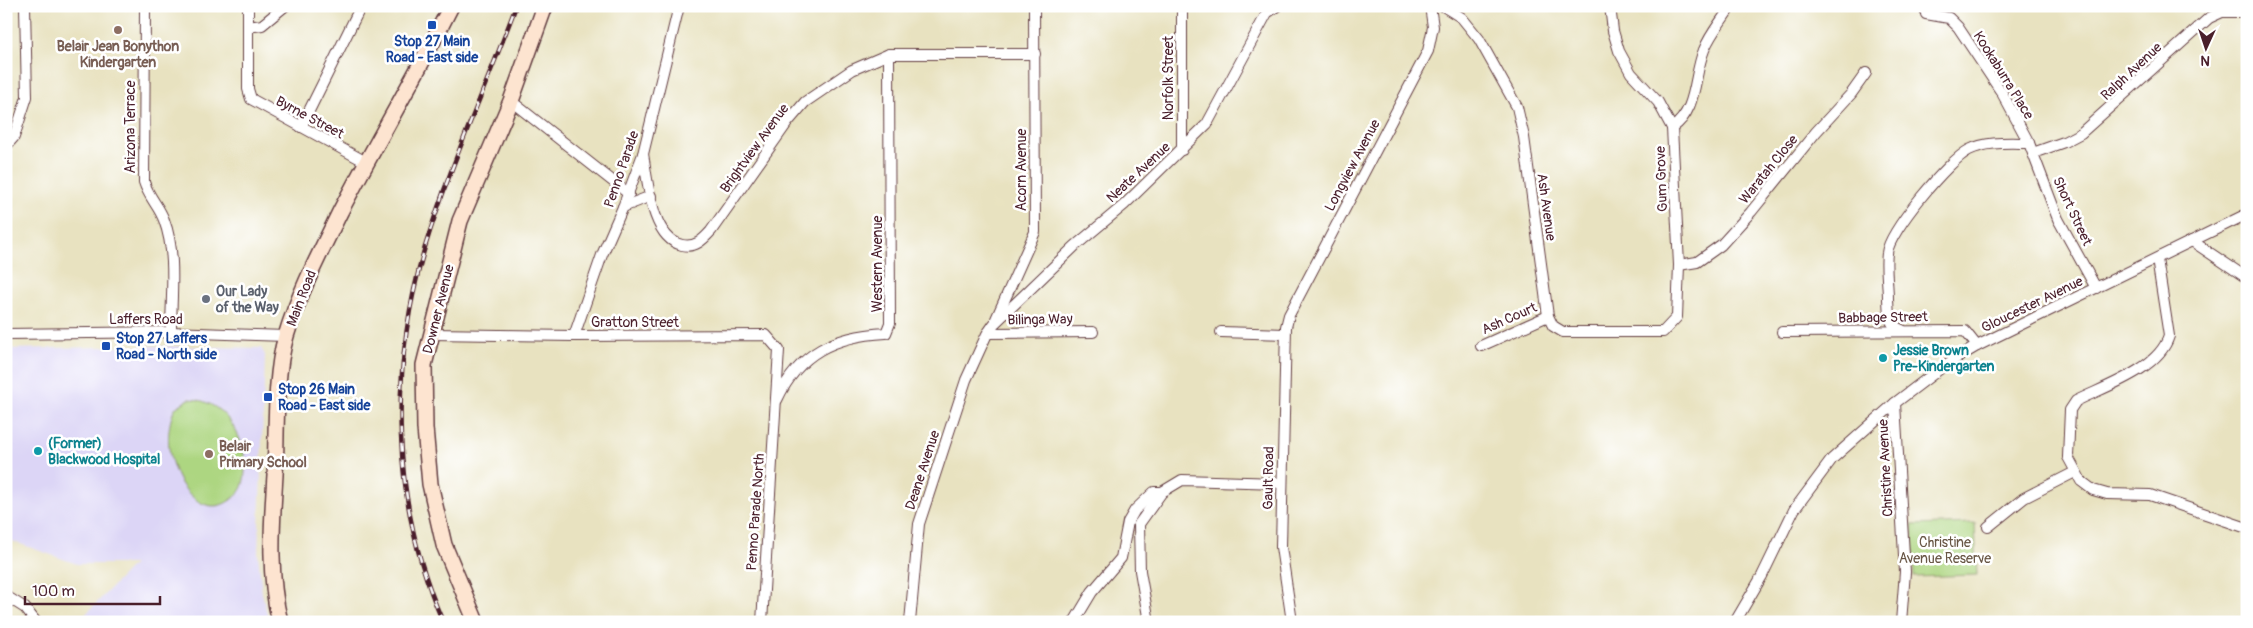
<svg xmlns="http://www.w3.org/2000/svg" width="2253" height="628" viewBox="0 0 2253 628" font-family="Pangolin,sans-serif">
  <style>
    .built { fill: #dcd5f6 }
    .green { fill: #add681; stroke: #7c7a56 }
    .lines { fill: none; stroke-linecap: round; stroke-linejoin: round }
    .street-casing { stroke: #623c41; stroke-width: 12 }
    .secondary-casing { stroke: #623c41; stroke-width: 18 }
    .street { stroke: #fff; stroke-width: 10 }
    .secondary { stroke: #fde4d0; stroke-width: 15 }
    .rail-casing { stroke: #4a1f2b; stroke-width: 4.5 }
    .rail { stroke: #fff; stroke-width: 2.5; stroke-dasharray: 8; stroke-linecap: butt }
    .transit-dot { fill: #1a4fb4; stroke: #fff; stroke-width: 2 }
    .education-dot { fill: #8d6e63; stroke: #fff; stroke-width: 2 }
    .worship-dot { fill: #6b7280; stroke: #fff; stroke-width: 2 }
    .culture-dot { fill: #0f9aa8; stroke: #fff; stroke-width: 2 }
    .labels { text-anchor: middle; stroke-width: 5; stroke-linejoin: round; paint-order: stroke }
    .transit-label { font-size: 14px; font-weight: bold; fill: #164399; stroke: #fff; text-anchor: start }
    .education-label { font-size: 14px; font-weight: bold; fill: #785e54; stroke: #fff }
    .street-label { font-size: 14px; fill: #4a1f2b; stroke: #fff }
    .worship-label { font-size: 14px; font-weight: bold; fill: #5b616d; stroke: #fff; text-anchor: start }
    .culture-label { font-size: 14px; font-weight: bold; fill: #0d838f; stroke: #fff; text-anchor: start }
    .park-label { font-size: 14px; fill: #685645; stroke: #fff }
  </style>
  <rect width="100%" height="100%" fill="#fff"/>
  <filter id="ink" filterUnits="userSpaceOnUse"><feTurbulence type="fractalNoise" baseFrequency=".02" numOctaves="2"/><feDisplacementMap in="SourceGraphic" scale="10" xChannelSelector="R" yChannelSelector="G"/><feConvolveMatrix kernelMatrix="1 2 1 2 8 2 1 2 1" color-interpolation-filters="sRGB"/></filter>
  <filter id="wash" filterUnits="userSpaceOnUse"><feTurbulence type="fractalNoise" baseFrequency=".0096" numOctaves="4" result="noise"/><feDisplacementMap in="SourceGraphic" scale="20" xChannelSelector="R" yChannelSelector="G"/><feGaussianBlur stdDeviation="1.12" result="paint"/><feColorMatrix in="noise" values="0 0 0 0 0 0 0 0 0 0 0 0 0 0 0 0 0 1.4 0 .05"/><feComposite in="paint" operator="in"/></filter>
  <g filter="url(#wash)">
    <rect width="100%" height="100%" fill="#e8e2c0"/>
    <polygon class="built" points="156,346 261,348 265,355 258,554 262,593 269,622 85,622 82,618 134,564 77,564 6,539 6,349"/>
    <g class="green">
      <path d="M189 399C228 399 253 448 243 484 241 491 236 497 229 501 208 515 188 497 178 478 167 455 165 431 175 408Z"/>
      <polygon points="1975,523 1977,575 1914,577 1912,525"/>
    </g>
  </g>
  <g filter="url(#ink)">
    <g class="lines">
      <g class="street-casing">
        <g id="street">
          <path d="M145 6 144 182C149 198 159 206 164 220 177 254 171 296 171 332"/>
          <polyline points="248,6 248,89 251,99 366,162"/>
          <polyline points="1443,6 1462,18 1479,39 1517,107 1524,137 1548,316 1553,326 1563,332 1663,332 1677,317 1679,265 1672,128 1658,102 1631,73 1619,51 1613,31 1610,6"/>
          <polyline points="1926,14 1949,18 1958,27 2002,93 2029,143 2058,219 2096,288"/>
          <polyline points="248,27 262,25 285,6"/>
          <polyline points="511,101 629,194"/>
          <polyline points="301,127 361,6"/>
          <path d="M1672 128C1698 110 1693 77 1704 50 1710 34 1722 21 1731 6"/>
          <polyline points="6,146 14,137 27,97 25,6"/>
          <polyline points="1182,150 1182,6"/>
          <polyline points="2033,153 2064,142 2081,133 2209,18 2222,12 2247,12"/>
          <path d="M643 154C648 181 651 238 682 245 695 248 703 240 711 231L787 123 805 102 852 70 889 54H1035"/>
          <polyline points="623,207 651,196"/>
          <polyline points="2192,241 2247,278"/>
          <path d="M2157 259 2169 336C2159 369 2106 386 2076 401L2070 410 2068 457 2081 481 2093 490 2107 494 2150 495 2247 528"/>
          <polyline points="1679,265 1697,262 1721,245 1751,212 1816,132 1851,94 1866,73"/>
          <polyline points="996,319 1035,232 1034,6"/>
          <path d="M1902 330C1887 325 1889 313 1888 299 1888 284 1885 267 1887 253 1889 231 1949 160 1969 150 1987 141 2009 143 2029 143"/>
          <polyline points="1221,332 1285,334"/>
          <polyline points="1782,332 1965,331 1977,346"/>
          <polyline points="988,333 1093,332"/>
          <polyline points="6,334 171,332 286,336"/>
          <polyline points="432,334 574,336 766,335 779,350 762,622"/>
          <polyline points="574,336 602,255 623,207 643,154 679,6"/>
          <polyline points="1481,346 1548,316"/>
          <path d="M777 400C799 352 835 336 886 333L890 323 889 54"/>
          <polyline points="1895,403 1905,572 1901,622"/>
          <polyline points="1988,527 2024,498 2075,472"/>
          <polyline points="6,596 25,608 36,622"/>
          <polyline points="910,622 919,524 966,380 987,334 994,324 1075,246 1124,205 1207,124 1267,13 1277,6"/>
          <polyline points="1074,622 1092,592 1121,558 1128,522 1135,510 1154,492 1162,492"/>
          <polyline points="1149,622 1140,571 1139,524 1162,492 1182,480 1281,483"/>
          <polyline points="1292,622 1281,547 1286,327 1289,315 1428,51 1433,27 1430,6"/>
          <polyline points="1735,622 1762,576 1794,510 1832,459 1895,403 1945,365 1977,346 2247,214"/>
        </g>
      </g>
      <g class="secondary-casing">
        <g id="secondary">
          <path d="M280 622C268 574 272 524 275 475 277 433 274 377 286 336 299 293 320 253 340 212 376 143 416 76 451 6"/>
          <polyline points="476,622 444,545 430,484 425,428 424,365 460,221 511,101 545,6"/>
        </g>
      </g>
      <use href="#street" class="street"/>
      <use href="#secondary" class="secondary"/>
      <g class="rail-casing">
        <path id="rail" d="M443 622C391 503 389 370 425 247 450 165 486 87 516 6"/>
      </g>
      <use href="#rail" class="rail"/>
    </g>
  </g>
  <g class="transit-dot">
    <rect x="427" y="20" width="10" height="10" rx="2.5"/>
    <rect x="101" y="341" width="10" height="10" rx="2.5"/>
    <rect x="263" y="392" width="10" height="10" rx="2.5"/>
  </g>
  <g class="education-dot">
    <circle cx="118" cy="30" r="5"/>
    <circle cx="209" cy="454" r="5"/>
  </g>
  <circle class="worship-dot" cx="206" cy="299" r="5"/>
  <g class="culture-dot">
    <circle cx="1883" cy="358" r="5"/>
    <circle cx="38" cy="451" r="5"/>
  </g>
  <g class="labels">
    <g class="transit-label">
      <text x="432" y="46" text-anchor="middle">Stop 27 Main<tspan x="432" dy="16">Road - East side</tspan></text>
      <text x="116" y="343">Stop 27 Laffers<tspan x="116" dy="16">Road - North side</tspan></text>
      <text x="278" y="394">Stop 26 Main<tspan x="278" dy="16">Road - East side</tspan></text>
    </g>
    <g class="education-label">
      <text x="118" y="51">Belair Jean Bonython<tspan x="118" dy="16">Kindergarten</tspan></text>
      <text x="219" y="451" text-anchor="start">Belair<tspan x="219" dy="16">Primary School</tspan></text>
    </g>
    <g class="street-label">
      <text transform="translate(2131 71) rotate(-43)" y="5">Ralph Avenue</text>
      <text transform="translate(2004 75) rotate(58)" y="5">Kookaburra Place</text>
      <text transform="translate(1168 78) rotate(-90)" y="5">Norfolk Street</text>
      <text transform="translate(310 117) rotate(28)" y="5">Byrne Street</text>
      <text transform="translate(130 127) rotate(-90)" y="5">Arizona Terrace</text>
      <text transform="translate(754 148) rotate(-54)" y="5">Brightview Avenue</text>
      <text transform="translate(1352 165) rotate(-62)" y="5">Longview Avenue</text>
      <text transform="translate(621 169) rotate(-71)" y="5">Penno Parade</text>
      <text transform="translate(1768 169) rotate(-51)" y="5">Waratah Close</text>
      <text transform="translate(1021 170) rotate(-90)" y="5">Acorn Avenue</text>
      <text transform="translate(1138 172) rotate(-43)" y="5">Neate Avenue</text>
      <text transform="translate(1661 179) rotate(-92)" y="5">Gum Grove</text>
      <text transform="translate(1547 207) rotate(82)" y="5">Ash Avenue</text>
      <text transform="translate(2073 211) rotate(65)" y="5">Short Street</text>
      <text transform="translate(877 264) rotate(-90)" y="5">Western Avenue</text>
      <text transform="translate(301 298) rotate(-69)" y="5">Main Road</text>
      <text transform="translate(2032 304) rotate(-26)" y="5">Gloucester Avenue</text>
      <text transform="translate(438 309) rotate(-76)" y="5">Downer Avenue</text>
      <text transform="translate(1883 317) rotate(-1)" y="5">Babbage Street</text>
      <text transform="translate(1509 318) rotate(-24)" y="5">Ash Court</text>
      <text x="146" y="324">Laffers Road</text>
      <text transform="translate(1040 319) rotate(-1)" y="5">Bilinga Way</text>
      <text x="635" y="327">Gratton Street</text>
      <text transform="translate(1885 468) rotate(-93)" y="5">Christine Avenue</text>
      <text transform="translate(922 470) rotate(-72)" y="5">Deane Avenue</text>
      <text transform="translate(1268 478) rotate(-89)" y="5">Gault Road</text>
      <text transform="translate(755 512) rotate(-86)" y="5">Penno Parade North</text>
    </g>
    <g class="worship-label">
      <text x="216" y="296">Our Lady<tspan x="216" dy="16">of the Way</tspan></text>
    </g>
    <g class="culture-label">
      <text x="1893" y="355">Jessie Brown<tspan x="1893" dy="16">Pre-Kindergarten</tspan></text>
      <text x="48" y="448">(Former)<tspan x="48" dy="16">Blackwood Hospital</tspan></text>
    </g>
    <g class="park-label">
      <text x="1945" y="547">Christine<tspan x="1945" dy="16">Avenue Reserve</tspan></text>
    </g>
  </g>
  <rect width="2253" height="628" fill="none" stroke="#fff" stroke-width="25"/>
  <g transform="translate(2206 48) rotate(183)" stroke="#ffffff" stroke-width="4" paint-order="stroke">
  <path d="M0-4L9 19L0 12L-9 19Z" fill="#4a1f2b"/>
  <text y="-8" font-size="14" font-weight="bold" text-anchor="middle" fill="#4a1f2b">N</text>
  </g>
  <path d="M25 596v8h135v-8" fill="none" stroke="#4a1f2b" stroke-width="2.5"/>
  <text x="32" y="596" font-size="15" fill="#4a1f2b" stroke="#ffffff" stroke-width="4" paint-order="stroke">100 m</text>
</svg>
